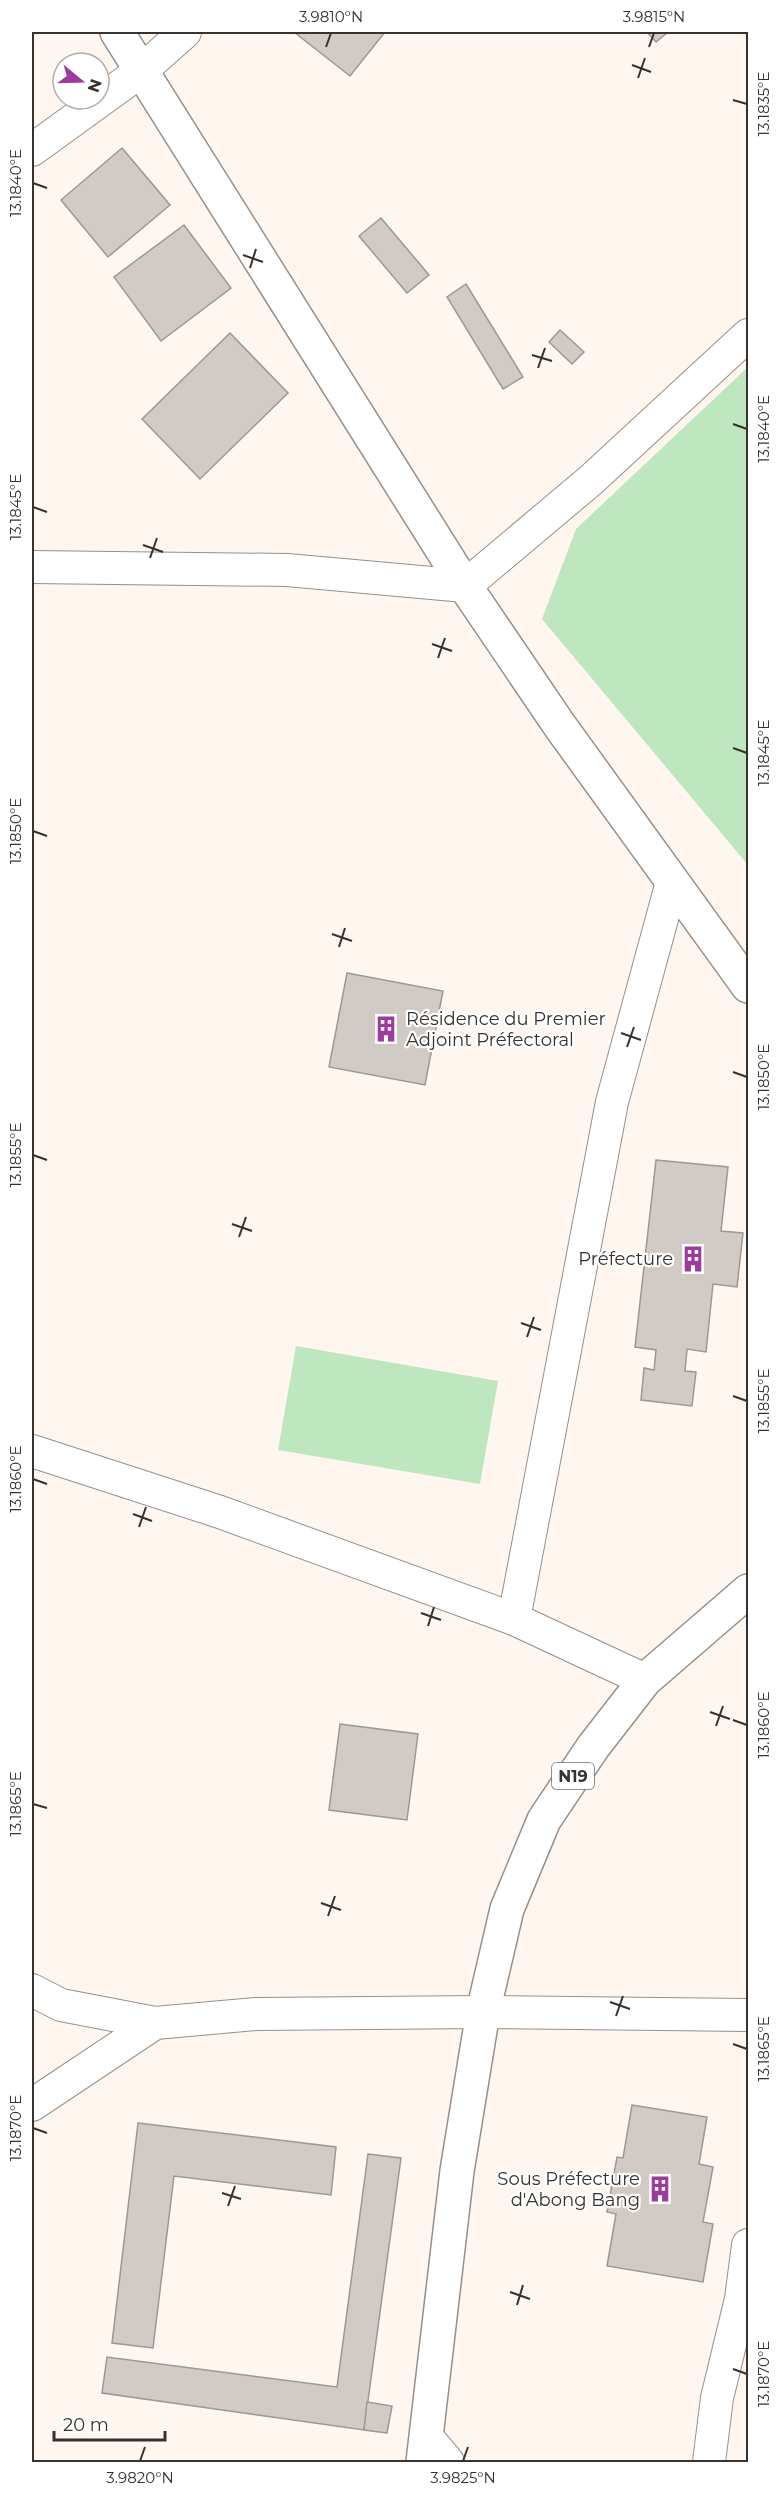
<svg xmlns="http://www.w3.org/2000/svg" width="780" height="2494" viewBox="0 0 780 2494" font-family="Montserrat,sans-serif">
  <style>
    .green { fill: #bee7bf }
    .building { fill: #d2cac4; stroke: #9f9792; stroke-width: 1.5 }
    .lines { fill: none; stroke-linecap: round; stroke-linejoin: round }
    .minor-casing { stroke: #978f8a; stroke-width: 34 }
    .tertiary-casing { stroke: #978f8a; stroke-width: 36 }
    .trunk-casing { stroke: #978f8a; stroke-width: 36 }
    .minor { stroke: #fff; stroke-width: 32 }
    .tertiary { stroke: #fff; stroke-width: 33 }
    .trunk { stroke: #fff; stroke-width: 33 }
    .ticks { fill: none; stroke: #35322f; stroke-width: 2 }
    .labels { text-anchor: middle; stroke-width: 4.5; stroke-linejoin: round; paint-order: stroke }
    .shield { fill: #fff; stroke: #72706d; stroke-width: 1.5 }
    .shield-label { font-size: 16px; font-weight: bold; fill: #35322f }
    .poi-label { font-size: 18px; fill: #35322f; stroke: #fff; text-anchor: end }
    .neatline { fill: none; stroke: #35322f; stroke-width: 2 }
    .ticks-label { font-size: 15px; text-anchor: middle; fill: #35322f }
  </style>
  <rect width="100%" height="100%" fill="#fff6f0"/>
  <g class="green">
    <polygon points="748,367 748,865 542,619 576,529"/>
    <polygon points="296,1346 498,1381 480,1484 278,1450"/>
  </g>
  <g class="building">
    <polygon points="294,32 385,32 350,76"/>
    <polygon points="647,32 668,32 656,42"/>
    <polygon points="122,148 170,205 108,257 61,200"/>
    <polygon points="381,218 429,275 407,293 359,236"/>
    <polygon points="184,225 231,288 161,341 114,277"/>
    <polygon points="466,284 523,377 503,389 447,297"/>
    <polygon points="560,330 584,352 572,364 549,342"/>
    <polygon points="230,333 288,393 200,479 142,419"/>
    <polygon points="347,973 443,991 425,1085 329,1067"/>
    <polygon points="656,1160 728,1167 721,1231 743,1233 737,1287 713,1284 706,1352 687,1349 685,1371 696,1372 692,1406 641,1400 644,1368 654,1370 656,1350 635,1347"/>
    <polygon points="340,1724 418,1734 407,1820 329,1810"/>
    <polygon points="632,2105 707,2117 699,2164 713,2167 703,2222 713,2224 703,2282 607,2266 616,2214 607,2212 617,2157 623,2158"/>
    <polygon points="138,2123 336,2147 331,2195 174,2176 153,2348 112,2343"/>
    <polygon points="368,2154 401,2158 364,2430 102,2393 107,2357 337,2387"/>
    <polygon points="367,2402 392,2406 387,2433 364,2430"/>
  </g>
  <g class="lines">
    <g class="minor-casing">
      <g id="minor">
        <polyline points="32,150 141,71 185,32"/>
        <polyline points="32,567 287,570 465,586 591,480 748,335"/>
        <polyline points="32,1451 220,1512 514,1619"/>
        <polyline points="645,1680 514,1619 612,1102 672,882"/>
        <polyline points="32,1990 61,2005 155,2023 256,2014 483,2012 748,2015"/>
        <polyline points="32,2105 155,2023"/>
        <polyline points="427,2437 448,2462"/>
        <polyline points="709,2462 717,2398 741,2299 748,2245"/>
      </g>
    </g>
    <g class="tertiary-casing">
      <polyline id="tertiary" points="117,32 465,586 560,726 748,986"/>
    </g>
    <g class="trunk-casing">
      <polyline id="trunk" points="423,2462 457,2171 483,2012 507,1909 544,1820 593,1747 645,1680 748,1591"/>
    </g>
    <use href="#minor" class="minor"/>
    <use href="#tertiary" class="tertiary"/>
    <use href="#trunk" class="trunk"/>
  </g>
  <path class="ticks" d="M326 47 331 33M649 47 654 33M632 65 651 72M638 78 645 58M733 100 747 104M33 183 47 188M243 255 263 262M250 268 256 249M532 355 552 361M538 368 545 348M733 424 747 429M33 507 47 512M143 545 163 552M150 558 157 538M432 644 452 651M438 658 445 638M733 748 747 753M33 831 47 836M332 934 352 941M339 947 345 928M621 1033 641 1040M627 1047 634 1027M733 1072 747 1077M33 1155 47 1160M232 1224 252 1231M239 1237 246 1217M521 1323 541 1330M527 1337 534 1317M733 1396 747 1401M33 1479 47 1484M133 1514 152 1521M139 1527 146 1507M421 1613 441 1620M428 1626 434 1607M710 1712 730 1719M733 1720 747 1725M716 1726 723 1706M33 1804 47 1808M321 1903 341 1910M328 1916 335 1896M610 2002 630 2009M616 2016 623 1996M733 2044 747 2049M33 2128 47 2133M222 2193 241 2199M228 2206 235 2186M510 2292 530 2299M517 2305 523 2285M733 2369 747 2374M140 2461 145 2447M463 2461 468 2447"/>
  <defs>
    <g id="building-bare" transform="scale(2.07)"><path d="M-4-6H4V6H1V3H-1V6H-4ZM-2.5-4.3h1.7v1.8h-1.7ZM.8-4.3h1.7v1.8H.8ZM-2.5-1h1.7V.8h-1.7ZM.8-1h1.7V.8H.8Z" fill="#9e399e" stroke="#fff" stroke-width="2.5" paint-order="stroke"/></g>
  </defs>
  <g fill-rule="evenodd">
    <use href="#building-bare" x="386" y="1029"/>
    <use href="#building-bare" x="693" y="1259"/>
    <use href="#building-bare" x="660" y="2189"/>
  </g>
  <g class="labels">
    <rect class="shield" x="552" y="1763" width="42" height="26" rx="4.5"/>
    <g class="shield-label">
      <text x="573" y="1782">N19</text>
    </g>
    <g class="poi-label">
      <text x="406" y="1025" text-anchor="start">Résidence du Premier<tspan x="406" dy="21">Adjoint Préfectoral</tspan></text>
      <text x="673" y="1265">Préfecture</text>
      <text x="640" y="2185">Sous Préfecture<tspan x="640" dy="21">d'Abong Bang</tspan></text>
    </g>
  </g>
  <rect width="780" height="2494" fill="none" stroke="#ffffff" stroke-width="66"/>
  <g transform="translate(81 81) rotate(109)"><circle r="28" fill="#ffffff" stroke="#aeadac" stroke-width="1.5"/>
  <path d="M0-4.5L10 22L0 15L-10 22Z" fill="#9e399e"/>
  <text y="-9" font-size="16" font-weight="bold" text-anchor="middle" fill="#35322f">N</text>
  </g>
  <path d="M54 2431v9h111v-9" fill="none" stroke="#35322f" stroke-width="3"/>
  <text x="63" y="2431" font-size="18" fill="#35322f" stroke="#ffffff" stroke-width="4.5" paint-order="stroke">20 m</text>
  <rect x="33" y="33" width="714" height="2428" class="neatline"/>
  <g class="ticks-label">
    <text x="331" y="22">3.9810°N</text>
    <text x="654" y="22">3.9815°N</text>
    <text transform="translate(764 104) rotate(-90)" y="5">13.1835°E</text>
    <text transform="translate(16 183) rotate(-90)" y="5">13.1840°E</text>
    <text transform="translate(764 429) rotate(-90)" y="5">13.1840°E</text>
    <text transform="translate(16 507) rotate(-90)" y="5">13.1845°E</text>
    <text transform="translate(764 753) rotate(-90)" y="5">13.1845°E</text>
    <text transform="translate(16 831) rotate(-90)" y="5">13.1850°E</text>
    <text transform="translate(764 1077) rotate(-90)" y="5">13.1850°E</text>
    <text transform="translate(16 1155) rotate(-90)" y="5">13.1855°E</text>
    <text transform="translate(764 1401) rotate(-90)" y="5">13.1855°E</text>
    <text transform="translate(16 1479) rotate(-90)" y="5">13.1860°E</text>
    <text transform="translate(764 1725) rotate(-90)" y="5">13.1860°E</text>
    <text transform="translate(16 1804) rotate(-90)" y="5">13.1865°E</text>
    <text transform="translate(764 2049) rotate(-90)" y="5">13.1865°E</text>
    <text transform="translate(16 2128) rotate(-90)" y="5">13.1870°E</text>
    <text transform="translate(764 2374) rotate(-90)" y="5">13.1870°E</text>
    <text x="140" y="2483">3.9820°N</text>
    <text x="463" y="2483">3.9825°N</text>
  </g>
</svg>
